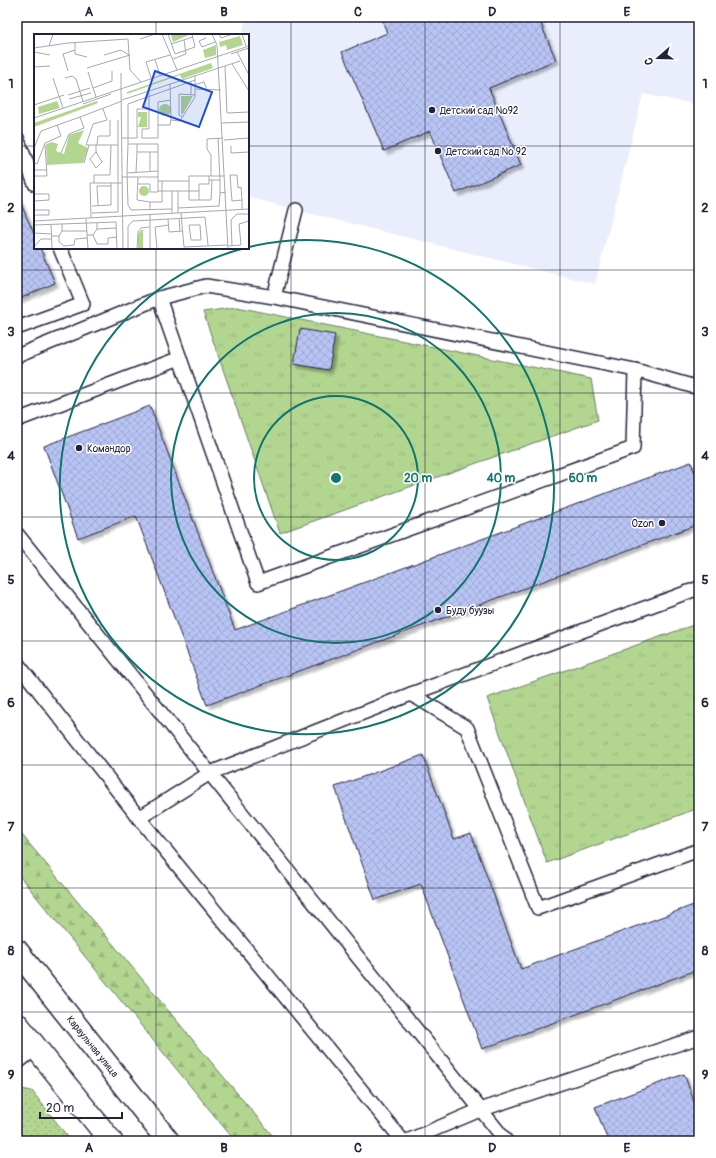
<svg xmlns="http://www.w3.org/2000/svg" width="716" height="1158" viewBox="0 0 716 1158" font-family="Pangolin,sans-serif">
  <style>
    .built { fill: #eaedfc }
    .grass { fill: url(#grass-dots); stroke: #6a7c66 }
    .forest { fill: url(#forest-firs); stroke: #6a7c66 }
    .park { fill: url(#park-tufts); stroke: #6a7c66 }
    .building { fill: url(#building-cross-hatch); stroke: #22223b; filter: url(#shadow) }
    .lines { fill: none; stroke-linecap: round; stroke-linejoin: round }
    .service-casing { stroke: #22223b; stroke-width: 16 }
    .primary-casing { stroke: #22223b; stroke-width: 25 }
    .service { stroke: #fff; stroke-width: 13 }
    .primary { stroke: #fff; stroke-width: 22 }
    .grid { fill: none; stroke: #22223b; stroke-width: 1; stroke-opacity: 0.55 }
    .ring { fill: none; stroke: #0f766e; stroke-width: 2 }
    .poi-dot { fill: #22223b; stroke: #fff; stroke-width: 1.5 }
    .labels { text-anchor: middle; stroke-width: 3; stroke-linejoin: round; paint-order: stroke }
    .poi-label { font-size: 10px; fill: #22223b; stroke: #fff; text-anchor: start }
    .street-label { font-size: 10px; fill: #22223b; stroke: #fff }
    .inset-road { fill: none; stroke: #a7a7b1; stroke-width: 1 }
    .view { fill: #1d4ed8; fill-opacity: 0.15; stroke: #1d4ed8; stroke-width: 2 }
    .inset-edge { fill: none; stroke: #22223b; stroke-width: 2 }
    .centre { fill: #0f766e; stroke: #fff; stroke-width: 2 }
    .ring-label { font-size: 12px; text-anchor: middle; font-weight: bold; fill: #0f766e; stroke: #fff; stroke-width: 3; stroke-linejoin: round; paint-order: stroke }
    .neatline { fill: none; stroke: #22223b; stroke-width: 1.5 }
    .grid-label { font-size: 13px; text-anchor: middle; font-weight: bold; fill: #22223b }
  </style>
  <defs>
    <pattern id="grass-dots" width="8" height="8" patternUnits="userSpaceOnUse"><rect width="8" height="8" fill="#b2d690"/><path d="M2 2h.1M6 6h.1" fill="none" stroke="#99b77d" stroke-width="1.8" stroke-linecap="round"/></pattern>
    <pattern id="forest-firs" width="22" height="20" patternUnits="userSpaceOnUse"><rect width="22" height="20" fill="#b2d690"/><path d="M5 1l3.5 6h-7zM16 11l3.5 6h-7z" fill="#99b77d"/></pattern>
    <pattern id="park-tufts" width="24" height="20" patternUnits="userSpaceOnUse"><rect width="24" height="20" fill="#b2d690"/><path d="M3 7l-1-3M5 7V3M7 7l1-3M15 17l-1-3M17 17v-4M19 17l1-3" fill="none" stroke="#99b77d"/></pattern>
    <pattern id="building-cross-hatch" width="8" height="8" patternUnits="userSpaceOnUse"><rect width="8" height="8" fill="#b8c4f4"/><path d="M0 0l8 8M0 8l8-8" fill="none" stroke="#9ea8d2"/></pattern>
    <filter id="shadow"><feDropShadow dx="3.5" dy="3.5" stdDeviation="1" flood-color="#0004"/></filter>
  </defs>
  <rect width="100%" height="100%" fill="#fff"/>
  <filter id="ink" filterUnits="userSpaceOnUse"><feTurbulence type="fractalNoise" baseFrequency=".025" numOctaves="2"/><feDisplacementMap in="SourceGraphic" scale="8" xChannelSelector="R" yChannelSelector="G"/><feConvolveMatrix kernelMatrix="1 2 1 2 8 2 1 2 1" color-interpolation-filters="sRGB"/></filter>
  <g filter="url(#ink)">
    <polygon class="built" points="246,17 699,17 699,105 643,94 595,284 296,210 248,197 248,35 242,35"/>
    <polygon class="grass" points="21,1089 32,1091 71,1141 17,1141 17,1093"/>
    <polygon class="forest" points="17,829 277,1141 235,1141 17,873"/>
    <g class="park">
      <polygon points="237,307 591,379 598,420 280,533 203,312"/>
      <polygon points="699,623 699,808 547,863 487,698"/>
    </g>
    <g class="building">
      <polygon points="381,17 538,17 556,60 489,88 521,165 456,193 430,131 384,151 342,52 387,33"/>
      <polygon points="17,195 35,236 35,248 40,248 55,283 17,300"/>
      <polygon points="300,329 335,335 329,370 294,364"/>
      <polygon points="150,406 235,630 691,462 699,485 699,524 207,705 136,516 78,538 44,446"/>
      <polygon points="423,755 454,839 471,833 521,969 699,903 699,969 482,1049 421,884 375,900 335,787"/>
      <polygon points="684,1074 699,1115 699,1141 608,1141 595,1107"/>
    </g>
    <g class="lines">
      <g class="service-casing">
        <g id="service">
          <polyline points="17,138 35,184"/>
          <polyline points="274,297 296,210"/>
          <polyline points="159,298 258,583 633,448 635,370"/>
          <polyline points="17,328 83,304 60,248"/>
          <polyline points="17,356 159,298 206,286 274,297 635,370 699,388"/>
          <polyline points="17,420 180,358"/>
          <polyline points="17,534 506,1141"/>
          <polyline points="17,663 139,818 403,1141"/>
          <polyline points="411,694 467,728 538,908 699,850"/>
          <polyline points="139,818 210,773 411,694 699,588"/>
          <polyline points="17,1063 36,1048"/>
          <polyline points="407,1141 480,1110 699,1037"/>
        </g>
      </g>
      <g class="primary-casing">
        <g id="primary">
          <polyline points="17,951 168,1141"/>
          <polyline points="17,1024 111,1141"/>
        </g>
      </g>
      <use href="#service" class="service"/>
      <use href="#primary" class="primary"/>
    </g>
  </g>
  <path class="grid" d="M156 17V35M291 17V1141M425 17V1141M560 17V1141M17 146H35M248 146H699M156 248V1141M17 270H699M17 393H699M17 517H699M17 641H699M17 765H699M17 888H699M17 1012H699"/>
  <g class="ring">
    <circle cx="336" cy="478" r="82"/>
    <circle cx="336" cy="478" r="165"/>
    <path d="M249 247A247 247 0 1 1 245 248"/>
  </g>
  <g class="poi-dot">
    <circle cx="432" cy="110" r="4"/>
    <circle cx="438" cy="151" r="4"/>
    <circle cx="79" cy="448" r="4"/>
    <circle cx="662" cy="523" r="4"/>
    <circle cx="438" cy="610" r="4"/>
  </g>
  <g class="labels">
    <g class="poi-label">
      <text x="440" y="114">Детский сад №92</text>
      <text x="446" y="155">Детский сад № 92</text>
      <text x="87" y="452">Командор</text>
      <text x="654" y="527" text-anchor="end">Ozon</text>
      <text x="446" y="614">Буду буузы</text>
    </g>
    <g class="street-label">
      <text transform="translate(93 1046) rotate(51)" y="4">Караульная улица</text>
    </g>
  </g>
  <g transform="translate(34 34)">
    <rect width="215" height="215" fill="#fff"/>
    <path d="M23 67 26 74 5 80 4 73Z" fill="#b2d690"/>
    <path d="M182 11V21L171 24 169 16ZM177 29 179 34 148 45 146 41 93 60V58ZM63 67 64 69 0 93V89Z" fill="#b2d690"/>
    <path d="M157 0 139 8 137 1 138 0ZM206 2 209 11 193 16 192 11 186 13 185 8ZM147 62H159L149 80H147ZM125 76a6 6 0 1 1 12 0a6 6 0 1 1-12 0ZM104 78H113V93H104L107 83H104ZM50 96 44 109 54 114 49 129 13 131 12 110 18 108 24 110 22 117 30 120 35 101ZM105 157a5 5 0 1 1 10 0a5 5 0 1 1-10 0ZM107 196H109V215H104V200Z" fill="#b2d690"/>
    <path class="inset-road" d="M128 0 143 36M134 0 141 20 161 13 158 0M178 0 183 11 194 215M185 0 187 4 199 0M208 0 212 12M172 4 165 7 168 13 181 8M106 5 121 0M41 8V20L53 23M137 10 159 3M15 12 19 0M0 14 34 9 94 5 96 36 107 48M0 18 16 21M203 18 215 41M197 20 215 14M70 21 87 16 95 21M139 25 152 20 150 6M121 26 126 41M198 30 215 57M191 32 193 79 215 78M0 33 16 32M53 34 96 21M34 37 29 20 41 16M54 38 59 54M87 39V55M19 44 29 74M31 44 38 42 42 45 49 67M117 44 112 28 136 21M157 48V61M136 50 137 86 146 87 161 63V42M160 51 170 48 173 56M87 55 89 215M162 55 187 56M115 58V95H108V104H124V68L137 66M34 61 56 54M62 63 59 54 78 47V37M35 65 57 59M88 66 206 27M49 70 77 60M0 71 30 61M69 75 73 86 59 90 52 111H84M46 83 88 67M149 83 145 81V60L161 61M0 84 215 12M188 89 215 88M124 91H136L137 86M88 104H103V75H115M190 106 215 104M94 110V70L161 46M62 111V118L56 125 62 134 68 128 62 118M63 111 64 102H76V86M197 112V119L215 118M0 114 7 97 46 83 50 94 35 100 27 119M103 118V110H124V118M116 118V137M0 129 3 130 11 109 27 102 23 91M50 129 55 111M0 136H13M102 138 103 118H124V137M93 139 94 110H103M0 142H13L11 111M177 142V121L173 115V105L189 104M88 143H124M104 143 103 166 116 168V176M175 146H186L184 104M178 146 177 166H155V142H191M186 146V159L192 158M124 147H155M60 149V141H76L77 111M104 150H116V158H124V137L93 139 94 171 97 176 138 175M124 157H165M138 157V179M0 160H15V166L0 167M165 166V150H175V142M208 166 198 167 196 141H203L204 154 207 153 208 166V175M116 168H128V147M64 171 63 152H77M58 172 77 171V149M144 174 185 172 186 159M0 176H15V181H0M58 179 84 178V86M144 179V157M147 179 150 213 193 211M57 184 56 149H88M145 184 146 197M52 185 54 215M134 185 135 198 149 197M0 187 215 175M63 189V195L82 194M17 190 18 215M28 190V197H53M0 191 82 188 83 215M155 191H166L167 206H157ZM0 199 17 200M53 201H59L63 195M59 201 63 210H74V204L83 203M17 202H25L28 197M25 202V208L30 212 40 211 41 205 53 204M194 212 207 211 205 190 215 187M198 212 197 186 203 180H215M0 213 7 205H18M94 215V192L99 187 171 183 174 211M103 215 104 198 107 194 115 193M116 215V181M123 215 121 193 135 191"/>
    <path class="view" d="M121 37 178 58 165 93 109 73Z"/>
    <rect width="215" height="215" class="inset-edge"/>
  </g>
  <circle cx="336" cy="478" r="6" class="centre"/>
  <g class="ring-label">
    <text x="418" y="482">20 m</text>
    <text x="501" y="482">40 m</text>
    <text x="583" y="482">60 m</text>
  </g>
  <rect width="716" height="1158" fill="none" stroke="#fff" stroke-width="44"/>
  <g transform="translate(658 58) rotate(250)" stroke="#ffffff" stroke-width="3" paint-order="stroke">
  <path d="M0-3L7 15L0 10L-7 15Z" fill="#22223b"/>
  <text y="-6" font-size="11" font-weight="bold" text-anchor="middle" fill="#22223b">С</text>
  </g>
  <path d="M40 1112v6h82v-6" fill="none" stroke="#22223b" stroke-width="2"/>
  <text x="46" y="1112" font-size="12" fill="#22223b" stroke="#ffffff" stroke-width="3" paint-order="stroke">20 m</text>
  <rect x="22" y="22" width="672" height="1114" class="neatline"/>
  <g class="grid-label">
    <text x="89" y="16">A</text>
    <text x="224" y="16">B</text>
    <text x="358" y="16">C</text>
    <text x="492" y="16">D</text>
    <text x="627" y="16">E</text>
    <text x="11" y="88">1</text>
    <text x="705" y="88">1</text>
    <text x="11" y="212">2</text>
    <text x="705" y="212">2</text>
    <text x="11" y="336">3</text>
    <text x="705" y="336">3</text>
    <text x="11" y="460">4</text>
    <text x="705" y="460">4</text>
    <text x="11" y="584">5</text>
    <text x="705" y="584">5</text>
    <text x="11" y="707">6</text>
    <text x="705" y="707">6</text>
    <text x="11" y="831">7</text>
    <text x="705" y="831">7</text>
    <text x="11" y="955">8</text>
    <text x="705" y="955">8</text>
    <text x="11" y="1079">9</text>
    <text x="705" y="1079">9</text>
    <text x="89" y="1152">A</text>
    <text x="224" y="1152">B</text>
    <text x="358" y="1152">C</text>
    <text x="492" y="1152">D</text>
    <text x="627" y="1152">E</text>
  </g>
</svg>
